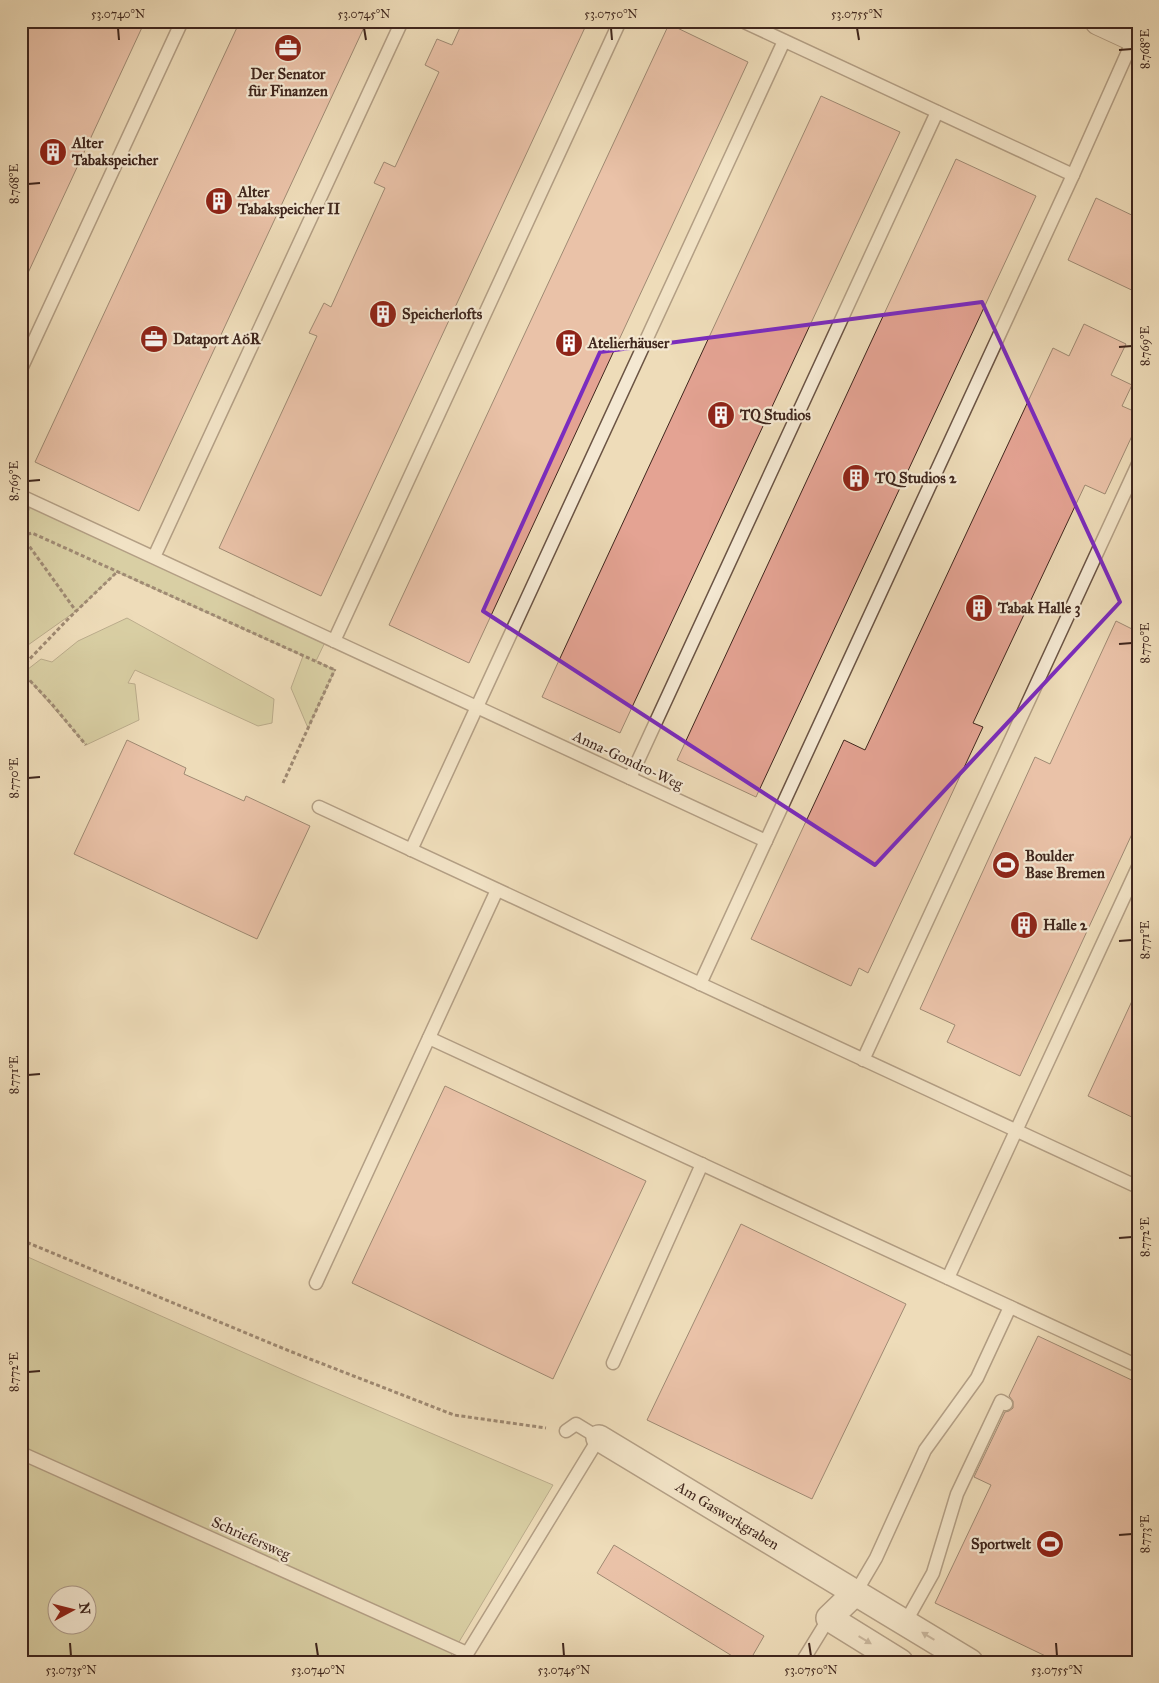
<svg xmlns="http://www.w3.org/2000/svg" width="1159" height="1683" viewBox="0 0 1159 1683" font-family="'IM FELL Great Primer',serif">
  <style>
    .green { fill: #bebf8b; stroke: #7e7254; fill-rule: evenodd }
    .building { fill: #e4a393; stroke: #3f261d }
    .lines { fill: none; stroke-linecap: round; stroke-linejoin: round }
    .service-casing { stroke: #6b5444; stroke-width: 15 }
    .minor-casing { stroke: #6b5444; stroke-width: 28 }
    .tertiary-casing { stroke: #6b5444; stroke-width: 30 }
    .path { stroke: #3f261d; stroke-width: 3; stroke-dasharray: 4 2.5; stroke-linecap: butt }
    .service { stroke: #f4e8d2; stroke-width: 12 }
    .minor { stroke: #f4e8d2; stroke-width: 25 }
    .tertiary { stroke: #f4e8d2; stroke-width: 28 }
    .oneway { fill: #9a8778 }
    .marked { fill: none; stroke: #7b2cbf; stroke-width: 4; stroke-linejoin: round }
    .ticks { fill: none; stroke: #3f261d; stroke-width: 2 }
    .labels { text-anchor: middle; stroke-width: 4.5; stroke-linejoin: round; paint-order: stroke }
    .poi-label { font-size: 15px; font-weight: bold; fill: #3f261d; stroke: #f4e8d2; text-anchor: start }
    .street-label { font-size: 15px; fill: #3f261d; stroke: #f4e8d2 }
    .neatline { fill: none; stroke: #3f261d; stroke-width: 2 }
    .ticks-label { font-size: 12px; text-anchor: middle; fill: #3f261d }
  </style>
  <rect width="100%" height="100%" fill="#eedcb9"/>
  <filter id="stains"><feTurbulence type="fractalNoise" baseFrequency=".004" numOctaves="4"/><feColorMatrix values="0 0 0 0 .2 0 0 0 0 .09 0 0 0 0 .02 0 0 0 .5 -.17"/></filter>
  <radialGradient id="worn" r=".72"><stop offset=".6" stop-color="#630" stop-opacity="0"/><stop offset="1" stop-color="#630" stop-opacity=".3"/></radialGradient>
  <g class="green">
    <polygon points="33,501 327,638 316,661 335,670 308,728 291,688 303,656 117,572 76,611 21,650 21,544 29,545 21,536 21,528"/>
    <polygon points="127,618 274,699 272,723 258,726 135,670 128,683 135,684 139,720 86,745 23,673 41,659 52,662 78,641"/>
    <path d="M21 1254 299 1377 553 1485 447 1662H21ZM58 1596H88V1626H58Z"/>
  </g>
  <g class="building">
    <polygon points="21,21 145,21 21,288"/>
    <polygon points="240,21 367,21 139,511 35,462"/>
    <polygon points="463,21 588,21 321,596 219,548 317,336 309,333 324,303 331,307 385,188 374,183 384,162 395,167 439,72 425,65 437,39 452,45"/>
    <polygon points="669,24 748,62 469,663 389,625"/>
    <polygon points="821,96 900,132 620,733 542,697"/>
    <polygon points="956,159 1036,196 756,797 677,760"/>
    <polygon points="1096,198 1138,218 1138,293 1068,260"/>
    <polygon points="1084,324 1126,344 1111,375 1132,385 1122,406 1138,413 1138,423 1105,494 1085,485 973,723 983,727 868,973 859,968 851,986 751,939 844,740 865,750 1053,348 1069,356"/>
    <polygon points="1116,621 1138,632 1138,821 1020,1076 947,1042 955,1025 920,1009 1035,757 1050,764"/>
    <polygon points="127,740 186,768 184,774 244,801 246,796 310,826 257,939 74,854"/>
    <polygon points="1138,988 1138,1120 1088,1096"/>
    <polygon points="445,1086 646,1181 553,1379 352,1283"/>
    <polygon points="741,1224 906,1304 812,1499 647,1420"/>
    <polygon points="1038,1336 1138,1383 1138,1662 1058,1662 935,1603 991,1485 974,1477 1005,1412 1009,1411 1013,1408 1013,1401 1009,1396"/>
    <polygon points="614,1545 764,1636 749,1662 742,1662 597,1573"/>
  </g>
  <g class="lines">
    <g class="service-casing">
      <g id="service">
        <polyline points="742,21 1073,175"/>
        <polyline points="21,369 182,21"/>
        <polyline points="21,496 766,841"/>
        <polyline points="154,557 402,21"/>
        <polyline points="334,641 620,21"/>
        <polyline points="630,778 937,112"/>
        <polyline points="319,807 1138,1187"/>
        <polyline points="411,850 784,41"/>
        <polyline points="700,984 1073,175 1134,38"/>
        <polyline points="429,1038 1138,1366"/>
        <polyline points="863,1060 1138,464"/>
        <polyline points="948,1278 1138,867"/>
        <polyline points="316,1283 497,890"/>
        <polyline points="613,1363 702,1164"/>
        <polyline points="21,1453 467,1653"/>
        <polyline points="856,1592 876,1558 925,1450 977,1378 1010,1307"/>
        <polyline points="905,1623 933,1573 957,1494 1001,1401 1006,1404"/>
        <polyline points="462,1662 599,1438 576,1424 566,1431"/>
        <polyline points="802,1662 829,1618"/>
      </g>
    </g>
    <g class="minor-casing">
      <g id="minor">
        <path id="s1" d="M599 1438 970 1662"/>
        <polyline points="856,1592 829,1618 900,1662"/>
      </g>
    </g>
    <g class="tertiary-casing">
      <polyline id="tertiary" points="1099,21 1138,39"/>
    </g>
    <g class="path">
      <polyline points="21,536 32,533 335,670"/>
      <polyline points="22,536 76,611"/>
      <polyline points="21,668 69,618 117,572"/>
      <polyline points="21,671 51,703 86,745"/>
      <polyline points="283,783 335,669"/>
      <polyline points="21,1240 292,1352 454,1415 546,1428"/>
    </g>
    <use href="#service" class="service"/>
    <use href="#minor" class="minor"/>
    <use href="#tertiary" class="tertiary"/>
  </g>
  <defs><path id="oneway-solid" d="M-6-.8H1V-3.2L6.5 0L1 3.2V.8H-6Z" transform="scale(1.25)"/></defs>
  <g class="oneway">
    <use href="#oneway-solid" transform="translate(928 1636) rotate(-149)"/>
    <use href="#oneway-solid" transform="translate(865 1640) rotate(31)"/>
  </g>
  <path d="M0 0H1159V1683H0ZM982 302 1120 602 875 865 483 611 600 352Z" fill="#eedcb9" fill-opacity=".55" fill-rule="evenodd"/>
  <path class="marked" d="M982 302 1120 602 875 865 483 611 600 352Z"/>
  <path class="ticks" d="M118 28 119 40M364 28 366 40M611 28 612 40M857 28 859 40M1119 50 1132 49M28 184 40 183M1119 347 1132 346M28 481 40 480M1119 644 1132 643M28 778 40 777M1119 941 1132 940M28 1075 40 1074M1119 1238 1132 1237M28 1372 40 1371M1119 1535 1132 1534M70 1643 71 1656M316 1643 318 1656M563 1643 564 1656M809 1643 811 1656M1056 1643 1057 1656"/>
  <defs>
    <g id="office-disc" transform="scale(1.4375)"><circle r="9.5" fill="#8f2418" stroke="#f4e8d2"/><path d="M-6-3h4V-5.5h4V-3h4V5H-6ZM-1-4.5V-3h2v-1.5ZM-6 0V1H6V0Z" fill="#fff"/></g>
    <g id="building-disc" transform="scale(1.4375)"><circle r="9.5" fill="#8f2418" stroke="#f4e8d2"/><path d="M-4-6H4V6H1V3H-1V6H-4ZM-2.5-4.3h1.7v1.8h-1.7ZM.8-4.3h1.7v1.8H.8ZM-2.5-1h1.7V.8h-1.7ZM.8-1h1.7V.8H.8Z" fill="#fff"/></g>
    <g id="stadium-disc" transform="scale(1.4375)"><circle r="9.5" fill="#8f2418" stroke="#f4e8d2"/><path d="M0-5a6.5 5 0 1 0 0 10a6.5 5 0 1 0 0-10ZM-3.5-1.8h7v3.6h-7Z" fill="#fff"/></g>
  </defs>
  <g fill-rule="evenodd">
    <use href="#office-disc" x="288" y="48"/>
    <use href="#building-disc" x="53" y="152"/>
    <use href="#building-disc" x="219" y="201"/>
    <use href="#building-disc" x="383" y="314"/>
    <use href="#office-disc" x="154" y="339"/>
    <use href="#building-disc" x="569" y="343"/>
    <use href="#building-disc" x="721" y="415"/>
    <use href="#building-disc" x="856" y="478"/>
    <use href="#building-disc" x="979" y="608"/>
    <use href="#stadium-disc" x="1006" y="865"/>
    <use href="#building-disc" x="1024" y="925"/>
    <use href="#stadium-disc" x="1050" y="1544"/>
  </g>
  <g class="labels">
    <g class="poi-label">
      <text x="288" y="79" text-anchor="middle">Der Senator<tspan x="288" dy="17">für Finanzen</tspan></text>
      <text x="72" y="148">Alter<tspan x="72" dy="17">Tabakspeicher</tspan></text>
      <text x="238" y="197">Alter<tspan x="238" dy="17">Tabakspeicher II</tspan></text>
      <text x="402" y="319">Speicherlofts</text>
      <text x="173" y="344">Dataport AöR</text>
      <text x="588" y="348">Atelierhäuser</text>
      <text x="740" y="420">TQ Studios</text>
      <text x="875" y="483">TQ Studios 2</text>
      <text x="998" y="613">Tabak Halle 3</text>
      <text x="1025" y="861">Boulder<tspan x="1025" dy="17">Base Bremen</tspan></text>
      <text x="1043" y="930">Halle 2</text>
      <text x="1031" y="1549" text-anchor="end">Sportwelt</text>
    </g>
    <g class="street-label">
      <text transform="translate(628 760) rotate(25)" y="5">Anna-Gondro-Weg</text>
      <text dy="5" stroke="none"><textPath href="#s1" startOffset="150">Am Gaswerkgraben</textPath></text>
      <text transform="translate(251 1538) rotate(24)" y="5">Schriefersweg</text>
    </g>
  </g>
  <rect width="1159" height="1683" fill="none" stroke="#eedcb9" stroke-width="55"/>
  <g transform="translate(72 1610) rotate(83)"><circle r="24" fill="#f4e8d2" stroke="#ac9a8a"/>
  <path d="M0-4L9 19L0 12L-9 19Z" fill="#8f2418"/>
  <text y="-8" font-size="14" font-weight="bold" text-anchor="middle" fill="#3f261d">N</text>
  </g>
  <rect x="28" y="28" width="1104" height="1628" class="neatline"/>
  <g class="ticks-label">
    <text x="118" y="18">53.0740°N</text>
    <text x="364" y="18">53.0745°N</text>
    <text x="611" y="18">53.0750°N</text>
    <text x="857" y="18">53.0755°N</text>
    <text transform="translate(1145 49) rotate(-90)" y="4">8.768°E</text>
    <text transform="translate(14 184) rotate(-90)" y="4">8.768°E</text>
    <text transform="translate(1145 346) rotate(-90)" y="4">8.769°E</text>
    <text transform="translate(14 481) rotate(-90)" y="4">8.769°E</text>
    <text transform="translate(1145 643) rotate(-90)" y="4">8.770°E</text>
    <text transform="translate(14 778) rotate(-90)" y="4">8.770°E</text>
    <text transform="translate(1145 940) rotate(-90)" y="4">8.771°E</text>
    <text transform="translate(14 1075) rotate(-90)" y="4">8.771°E</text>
    <text transform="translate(1145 1237) rotate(-90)" y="4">8.772°E</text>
    <text transform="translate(14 1372) rotate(-90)" y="4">8.772°E</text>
    <text transform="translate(1145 1534) rotate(-90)" y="4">8.773°E</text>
    <text x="71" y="1674">53.0735°N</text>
    <text x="318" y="1674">53.0740°N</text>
    <text x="564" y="1674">53.0745°N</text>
    <text x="811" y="1674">53.0750°N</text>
    <text x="1057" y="1674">53.0755°N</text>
  </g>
  <rect width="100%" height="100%" filter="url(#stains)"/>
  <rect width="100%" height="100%" fill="url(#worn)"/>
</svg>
